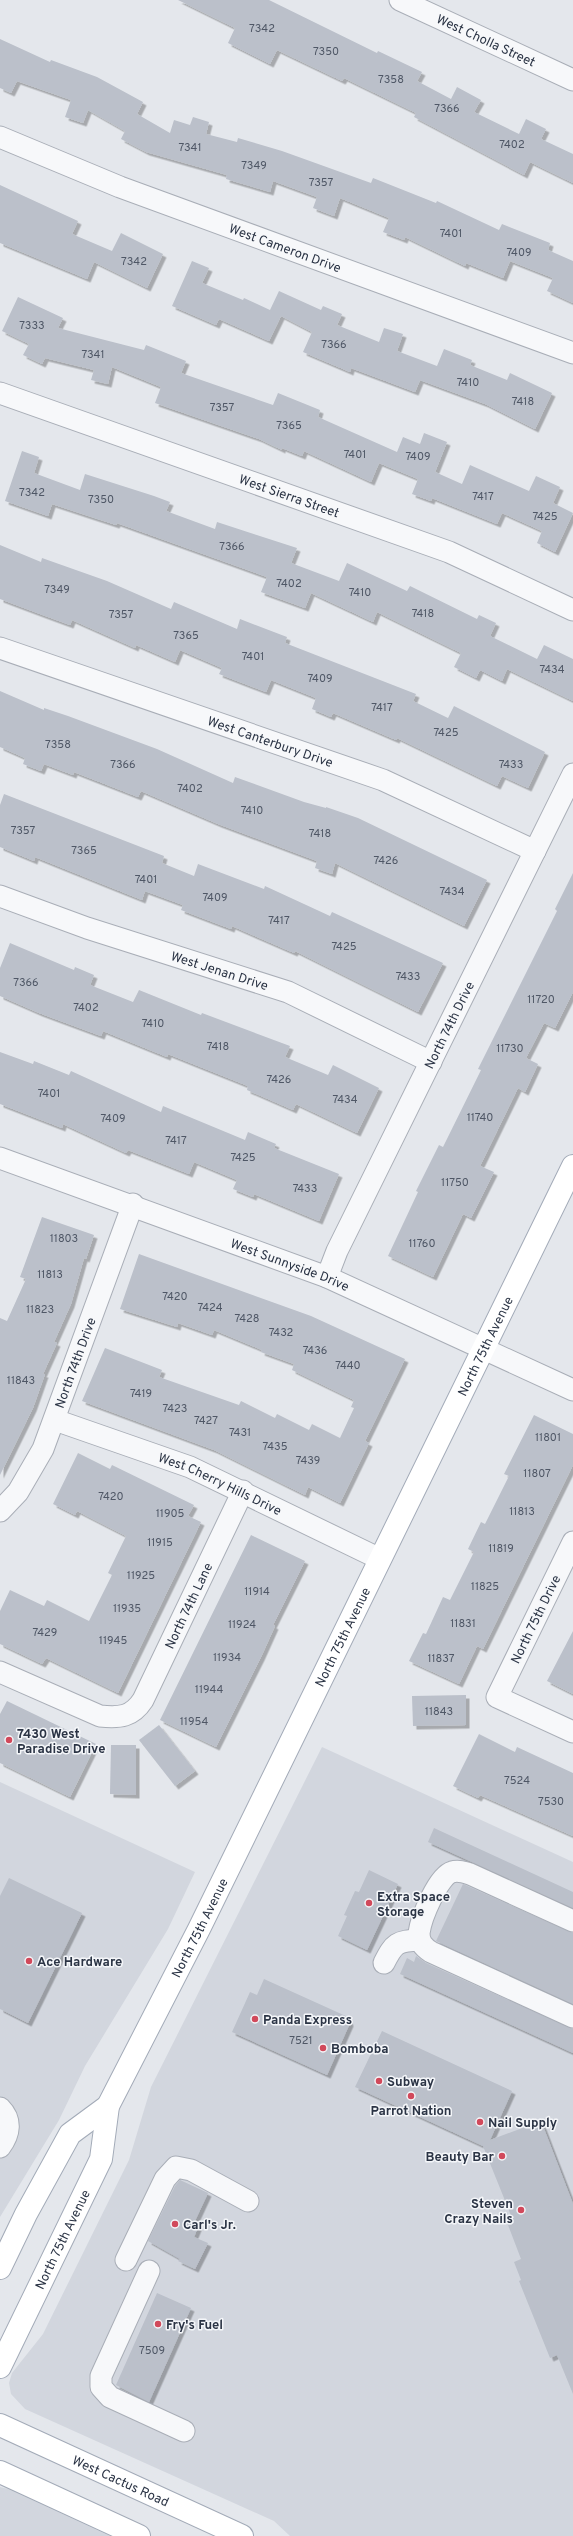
<svg xmlns="http://www.w3.org/2000/svg" width="573" height="2536" viewBox="0 0 573 2536" font-family="Overpass,sans-serif">
  <style>
    .built { fill: #d2d6de }
    .building { fill: #bbc0ca; filter: url(#shadow) }
    .lines { fill: none; stroke-linecap: round; stroke-linejoin: round }
    .minor-casing { stroke: #a9aeb7; stroke-width: 23 }
    .major-casing { stroke: #a3abb8; stroke-width: 24 }
    .minor { stroke: #f7f8fa; stroke-width: 21 }
    .major { stroke: #fff; stroke-width: 22 }
    .poi-dot { fill: #d1495b; stroke: #f4f6f9; stroke-width: 1.5 }
    .labels { text-anchor: middle; stroke-width: 3; stroke-linejoin: round; paint-order: stroke }
    .number-label { font-size: 11px; fill: #4f5766 }
    .street-label { font-size: 13px; fill: #2b3445; stroke: #f4f6f9 }
    .poi-label { font-size: 13px; font-weight: bold; fill: #2b3445; stroke: #f4f6f9; text-anchor: start }
  </style>
  <defs>
    <filter id="shadow"><feDropShadow dx="3.5" dy="3.5" stdDeviation="0" flood-color="#0004"/></filter>
  </defs>
  <rect width="100%" height="100%" fill="#e4e7ec"/>
  <g class="built">
    <polygon points="322,1747 573,1862 573,2536 290,2536 274,2521 25,2409 11,2394 9,2383 12,2373 43,2334 129,2160 151,2087"/>
    <polygon points="0,1782 195,1872 168,1929 85,2066 59,2120 0,2217"/>
    <polygon points="0,2487 8,2489 110,2536 0,2536"/>
  </g>
  <g class="building">
    <polygon points="178,0 269,0 377,53 378,51 422,72 417,81 451,99 457,87 481,100 474,112 519,134 526,119 546,129 541,139 573,154 573,183 530,162 524,175 414,117 416,113 344,78 342,81 277,50 270,64 228,43 235,28"/>
    <polygon points="0,39 50,62 51,60 97,77 143,102 137,114 170,133 174,120 190,125 193,117 209,122 206,134 237,142 238,138 282,151 371,183 373,178 436,203 437,201 499,230 502,224 550,243 548,250 573,261 573,303 547,291 553,278 510,261 503,278 466,263 465,266 405,237 404,240 383,232 389,218 340,198 334,216 313,208 317,197 273,181 270,192 226,179 227,175 146,152 121,139 125,131 88,110 83,123 65,117 71,100 17,81 11,93 0,88"/>
    <polygon points="0,185 78,221 72,234 112,251 121,233 163,254 147,288 94,262 87,279 0,243"/>
    <polygon points="192,261 209,268 202,283 243,300 244,298 270,310 279,291 321,310 323,306 342,314 337,325 379,342 384,328 403,334 397,351 437,366 444,349 472,360 470,365 507,380 510,373 552,393 535,429 485,404 420,380 415,392 351,368 350,372 303,352 312,332 281,316 269,341 219,319 216,325 172,306"/>
    <polygon points="18,297 63,318 58,328 144,350 146,345 186,361 181,373 273,405 278,393 320,410 318,417 397,452 403,437 420,444 424,433 447,442 435,472 462,484 470,465 529,491 536,476 560,487 553,503 573,513 555,552 537,543 542,531 502,513 497,524 432,498 431,501 412,494 418,479 379,463 371,482 304,451 302,456 282,448 282,450 259,439 155,403 161,387 112,367 108,384 91,380 94,370 45,358 42,364 23,355 29,344 2,331"/>
    <polygon points="22,451 39,457 34,473 80,490 85,474 154,496 170,502 166,511 215,529 217,522 297,548 291,563 339,581 347,563 407,591 410,586 477,619 479,615 496,623 490,636 537,659 544,645 573,659 573,701 507,669 502,681 480,670 476,678 454,667 461,653 377,612 373,622 311,593 305,608 261,592 267,577 117,523 116,525 52,504 48,516 5,501"/>
    <polygon points="0,545 41,562 42,558 107,581 171,609 174,602 237,629 240,619 287,637 285,643 416,694 413,701 448,718 454,706 545,752 528,788 502,776 497,786 397,738 396,740 333,713 331,717 312,709 316,698 271,680 266,692 219,674 222,668 180,650 175,662 136,645 135,648 72,620 70,625 40,614 0,599"/>
    <polygon points="0,691 44,710 44,708 68,716 157,749 233,783 235,777 304,802 326,808 326,807 358,818 487,880 464,926 335,863 332,874 315,868 317,861 218,824 141,791 138,797 74,772 73,775 44,764 41,771 23,764 25,758 0,747"/>
    <polygon points="4,794 164,856 162,863 194,876 198,864 264,889 265,886 330,916 332,912 443,963 418,1012 295,951 294,953 232,926 231,929 181,910 183,905 145,891 142,900 35,857 34,861 0,847 0,805"/>
    <polygon points="573,873 573,992 555,1028 544,1023 526,1058 538,1064 525,1092 518,1088 480,1166 494,1172 471,1218 463,1214 433,1277 388,1256 418,1192 416,1191 439,1145 443,1147 481,1070 478,1069 557,911 555,909"/>
    <polygon points="10,943 74,970 75,967 94,975 90,985 133,1002 139,990 201,1015 202,1013 290,1046 285,1057 328,1075 333,1065 379,1088 357,1133 296,1104 293,1110 247,1090 248,1086 168,1054 167,1057 103,1031 101,1036 39,1013 0,996 0,968"/>
    <polygon points="0,1052 33,1064 34,1061 69,1075 71,1071 161,1112 163,1106 245,1140 248,1132 276,1144 274,1148 339,1174 319,1221 254,1194 253,1197 233,1189 237,1180 194,1162 189,1174 128,1150 126,1153 63,1124 62,1128 0,1104"/>
    <polygon points="42,1217 94,1235 86,1259 84,1258 71,1304 54,1342 57,1343 43,1374 45,1374 33,1408 0,1475 0,1318 7,1321 26,1279 20,1277"/>
    <polygon points="139,1254 311,1316 405,1359 365,1441 369,1443 340,1503 308,1487 305,1495 214,1450 82,1401 105,1348 162,1370 159,1377 239,1405 241,1401 275,1418 277,1414 309,1430 312,1424 340,1438 354,1408 351,1407 354,1400 292,1370 294,1364 261,1352 262,1350 214,1330 212,1335 178,1323 177,1327 120,1309"/>
    <polygon points="534,1415 573,1434 573,1465 483,1649 477,1646 459,1684 409,1661 423,1633 426,1634 443,1597 450,1600 474,1552 468,1549 481,1522 485,1524 509,1476 504,1474"/>
    <polygon points="78,1453 110,1469 112,1465 194,1505 188,1516 201,1522 118,1693 46,1658 42,1664 0,1644 0,1611 10,1590 44,1606 47,1600 89,1621 112,1575 108,1573 126,1536 77,1511 75,1515 53,1504"/>
    <polygon points="251,1535 305,1561 273,1625 275,1626 261,1657 216,1747 160,1720"/>
    <polygon points="573,1631 573,1694 547,1681"/>
    <polygon points="466,1695 466,1725 413,1726 412,1696"/>
    <polygon points="7,1701 96,1744 70,1797 0,1763 0,1714"/>
    <polygon points="159,1725 195,1771 175,1786 139,1740"/>
    <polygon points="479,1734 515,1752 517,1747 573,1773 573,1836 480,1795 478,1798 453,1786"/>
    <polygon points="111,1745 136,1745 136,1795 110,1794"/>
    <polygon points="434,1828 573,1892 573,1908 428,1842"/>
    <polygon points="369,1870 398,1884 367,1950 338,1936 347,1916 344,1915 355,1891 359,1892"/>
    <polygon points="9,1878 82,1913 28,2023 0,2009 0,1896"/>
    <polygon points="463,1884 573,1933 573,2004 436,1941"/>
    <polygon points="416,1956 426,1963 573,2029 573,2053 400,1974 407,1958 414,1962"/>
    <polygon points="264,1979 348,2017 350,2023 327,2075 232,2032 250,1992 257,1995"/>
    <polygon points="382,2031 512,2091 490,2140 541,2121 573,2204 573,2394 557,2355 550,2358 519,2281 521,2280 514,2262 521,2259 508,2225 514,2223 483,2146 355,2087"/>
    <polygon points="180,2180 208,2193 194,2223 199,2225 194,2237 208,2243 195,2269 178,2261 180,2259 148,2241 175,2186"/>
    <polygon points="157,2293 191,2308 149,2402 116,2385"/>
  </g>
  <g class="lines">
    <g class="minor-casing">
      <g id="minor">
        <path id="s1" d="M400 0 573 80"/>
        <path id="s2" d="M0 137 120 187 573 353"/>
        <path id="s3" d="M0 393 449 552 573 610"/>
        <path id="s4" d="M0 648 383 780 535 851"/>
        <path id="s5" d="M0 896 87 928 288 992 431 1062"/>
        <path id="s6" d="M0 1158 327 1277 573 1390"/>
        <path id="s7" d="M327 1277 337 1251 573 774"/>
        <path id="s8" d="M55 1420 190 1467 380 1559"/>
        <path id="s9" d="M0 1511 18 1492 43 1449 133 1204"/>
        <polyline points="573,1542 497,1697 573,1732"/>
        <path id="s10" d="M0 1672 100 1716C120 1718 132 1717 143 1700L243 1491"/>
        <path d="M573 1921 470 1874C464 1872 458 1870 452 1872 438 1876 421 1918 419 1933 419 1942 423 1947 431 1952L573 2017"/>
        <path d="M384 1963C394 1943 397 1941 419 1940"/>
        <path d="M0 2108C12 2120 10 2134 0 2147"/>
        <polyline points="126,2260 165,2179 176,2167 191,2170 248,2201"/>
        <polyline points="149,2271 101,2376 101,2387 110,2397 184,2431"/>
      </g>
    </g>
    <g class="major-casing">
      <g id="major">
        <polyline points="0,2268 26,2214 70,2134 108,2106"/>
        <path id="s11" d="M0 2367 101 2159 108 2106 199 1929 573 1166"/>
        <path id="s12" d="M0 2425 242 2536"/>
        <polyline points="0,2472 139,2536"/>
      </g>
    </g>
    <use href="#minor" class="minor"/>
    <use href="#major" class="major"/>
  </g>
  <g class="poi-dot">
    <circle cx="9" cy="1740" r="4"/>
    <circle cx="369" cy="1903" r="4"/>
    <circle cx="29" cy="1961" r="4"/>
    <circle cx="255" cy="2019" r="4"/>
    <circle cx="323" cy="2048" r="4"/>
    <circle cx="379" cy="2081" r="4"/>
    <circle cx="411" cy="2096" r="4"/>
    <circle cx="480" cy="2122" r="4"/>
    <circle cx="502" cy="2156" r="4"/>
    <circle cx="521" cy="2210" r="4"/>
    <circle cx="175" cy="2224" r="4"/>
    <circle cx="158" cy="2324" r="4"/>
  </g>
  <g class="labels">
    <g class="number-label">
      <text x="262" y="32">7342</text>
      <text x="326" y="55">7350</text>
      <text x="391" y="83">7358</text>
      <text x="447" y="112">7366</text>
      <text x="512" y="148">7402</text>
      <text x="190" y="151">7341</text>
      <text x="254" y="169">7349</text>
      <text x="321" y="186">7357</text>
      <text x="451" y="237">7401</text>
      <text x="519" y="256">7409</text>
      <text x="134" y="265">7342</text>
      <text x="32" y="329">7333</text>
      <text x="334" y="348">7366</text>
      <text x="93" y="358">7341</text>
      <text x="468" y="386">7410</text>
      <text x="523" y="405">7418</text>
      <text x="222" y="411">7357</text>
      <text x="289" y="429">7365</text>
      <text x="355" y="458">7401</text>
      <text x="418" y="460">7409</text>
      <text x="32" y="496">7342</text>
      <text x="483" y="500">7417</text>
      <text x="101" y="503">7350</text>
      <text x="545" y="520">7425</text>
      <text x="232" y="550">7366</text>
      <text x="289" y="587">7402</text>
      <text x="57" y="593">7349</text>
      <text x="360" y="596">7410</text>
      <text x="423" y="617">7418</text>
      <text x="121" y="618">7357</text>
      <text x="186" y="639">7365</text>
      <text x="253" y="660">7401</text>
      <text x="552" y="673">7434</text>
      <text x="320" y="682">7409</text>
      <text x="382" y="711">7417</text>
      <text x="446" y="736">7425</text>
      <text x="58" y="748">7358</text>
      <text x="123" y="768">7366</text>
      <text x="511" y="768">7433</text>
      <text x="190" y="792">7402</text>
      <text x="252" y="814">7410</text>
      <text x="23" y="834">7357</text>
      <text x="320" y="837">7418</text>
      <text x="84" y="854">7365</text>
      <text x="386" y="864">7426</text>
      <text x="146" y="883">7401</text>
      <text x="452" y="895">7434</text>
      <text x="215" y="901">7409</text>
      <text x="279" y="924">7417</text>
      <text x="344" y="950">7425</text>
      <text x="408" y="980">7433</text>
      <text x="26" y="986">7366</text>
      <text x="541" y="1003">11720</text>
      <text x="86" y="1011">7402</text>
      <text x="153" y="1027">7410</text>
      <text x="218" y="1050">7418</text>
      <text x="510" y="1052">11730</text>
      <text x="279" y="1083">7426</text>
      <text x="49" y="1097">7401</text>
      <text x="345" y="1103">7434</text>
      <text x="480" y="1121">11740</text>
      <text x="113" y="1122">7409</text>
      <text x="176" y="1144">7417</text>
      <text x="243" y="1161">7425</text>
      <text x="455" y="1186">11750</text>
      <text x="305" y="1192">7433</text>
      <text x="64" y="1242">11803</text>
      <text x="422" y="1247">11760</text>
      <text x="50" y="1278">11813</text>
      <text x="175" y="1300">7420</text>
      <text x="210" y="1311">7424</text>
      <text x="40" y="1313">11823</text>
      <text x="247" y="1322">7428</text>
      <text x="281" y="1336">7432</text>
      <text x="315" y="1354">7436</text>
      <text x="348" y="1369">7440</text>
      <text x="21" y="1384">11843</text>
      <text x="141" y="1397">7419</text>
      <text x="175" y="1412">7423</text>
      <text x="206" y="1424">7427</text>
      <text x="240" y="1436">7431</text>
      <text x="548" y="1441">11801</text>
      <text x="275" y="1450">7435</text>
      <text x="308" y="1464">7439</text>
      <text x="537" y="1477">11807</text>
      <text x="111" y="1500">7420</text>
      <text x="522" y="1515">11813</text>
      <text x="170" y="1517">11905</text>
      <text x="160" y="1546">11915</text>
      <text x="501" y="1552">11819</text>
      <text x="141" y="1579">11925</text>
      <text x="485" y="1590">11825</text>
      <text x="257" y="1595">11914</text>
      <text x="127" y="1612">11935</text>
      <text x="463" y="1627">11831</text>
      <text x="242" y="1628">11924</text>
      <text x="45" y="1636">7429</text>
      <text x="113" y="1644">11945</text>
      <text x="227" y="1661">11934</text>
      <text x="441" y="1662">11837</text>
      <text x="209" y="1693">11944</text>
      <text x="439" y="1715">11843</text>
      <text x="194" y="1725">11954</text>
      <text x="517" y="1784">7524</text>
      <text x="551" y="1805">7530</text>
      <text x="301" y="2044">7521</text>
      <text x="152" y="2354">7509</text>
    </g>
    <g class="street-label">
      <text dy="5" stroke="none"><textPath href="#s1" startOffset="95">West Cholla Street</textPath></text>
      <text dy="5" stroke="none"><textPath href="#s2" startOffset="306">West Cameron Drive</textPath></text>
      <text dy="5" stroke="none"><textPath href="#s3" startOffset="307">West Sierra Street</textPath></text>
      <text dy="5" stroke="none"><textPath href="#s4" startOffset="286">West Canterbury Drive</textPath></text>
      <text dy="5" stroke="none"><textPath href="#s5" startOffset="232">West Jenan Drive</textPath></text>
      <text dy="5" stroke="none"><textPath href="#s7" startOffset="280">North 74th Drive</textPath></text>
      <text dy="5" stroke="none"><textPath href="#s6" startOffset="309">West Sunnyside Drive</textPath></text>
      <text dy="5" stroke="none"><textPath href="#s11" startOffset="1133">North 75th Avenue</textPath></text>
      <text dy="5" stroke="none"><textPath href="#s9" startOffset="168">North 74th Drive</textPath></text>
      <text dy="5" stroke="none"><textPath href="#s8" startOffset="177">West Cherry Hills Drive</textPath></text>
      <text dy="5" stroke="none"><textPath href="#s10" startOffset="263">North 74th Lane</textPath></text>
      <text transform="translate(535 1619) rotate(-64)" y="5">North 75th Drive</text>
      <text dy="5" stroke="none"><textPath href="#s11" startOffset="809">North 75th Avenue</textPath></text>
      <text dy="5" stroke="none"><textPath href="#s11" startOffset="485">North 75th Avenue</textPath></text>
      <text dy="5" stroke="none"><textPath href="#s11" startOffset="142">North 75th Avenue</textPath></text>
      <text dy="5" stroke="none"><textPath href="#s12" startOffset="133">West Cactus Road</textPath></text>
    </g>
    <g class="poi-label">
      <text x="17" y="1738">7430 West<tspan x="17" dy="15">Paradise Drive</tspan></text>
      <text x="377" y="1901">Extra Space<tspan x="377" dy="15">Storage</tspan></text>
      <text x="37" y="1966">Ace Hardware</text>
      <text x="263" y="2024">Panda Express</text>
      <text x="331" y="2053">Bomboba</text>
      <text x="387" y="2086">Subway</text>
      <text x="411" y="2115" text-anchor="middle">Parrot Nation</text>
      <text x="488" y="2127">Nail Supply</text>
      <text x="494" y="2161" text-anchor="end">Beauty Bar</text>
      <text x="513" y="2208" text-anchor="end">Steven<tspan x="513" dy="15">Crazy Nails</tspan></text>
      <text x="183" y="2229">Carl's Jr.</text>
      <text x="166" y="2329">Fry's Fuel</text>
    </g>
  </g>
</svg>
